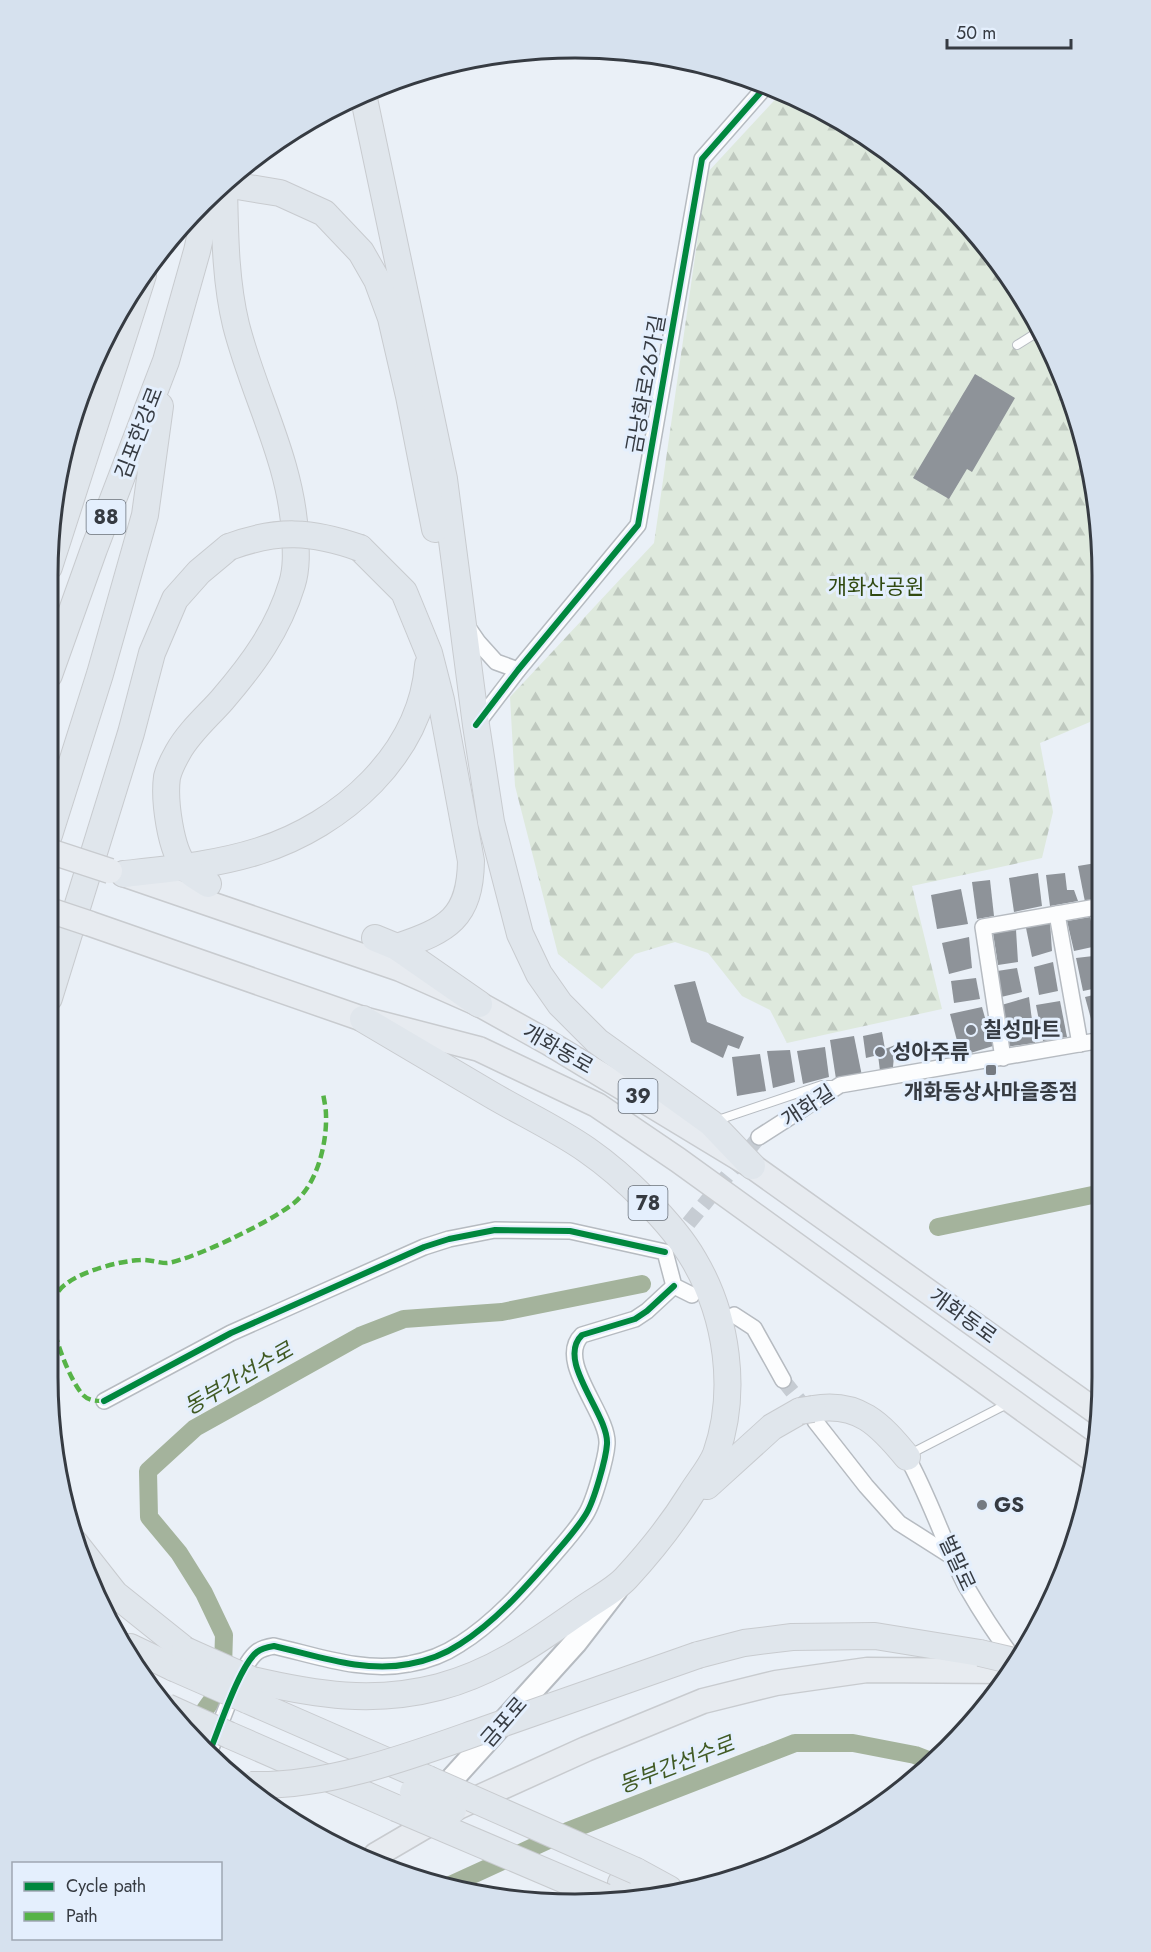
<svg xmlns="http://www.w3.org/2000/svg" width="1151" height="1952" viewBox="0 0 1151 1952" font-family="Jost,'Noto Sans KR',sans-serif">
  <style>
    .forest { fill: url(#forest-firs) }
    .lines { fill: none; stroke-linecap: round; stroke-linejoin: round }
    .canal { stroke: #a4b39c; stroke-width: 18 }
    .building { fill: #8e9399 }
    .minor-tunnel { stroke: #c6ccd3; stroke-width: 15; stroke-dasharray: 15 8; stroke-linecap: butt }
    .service-casing { stroke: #b6bbc1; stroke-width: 10 }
    .minor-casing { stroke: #b6bbc1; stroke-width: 18 }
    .secondary-casing { stroke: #b6bbc1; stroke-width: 26 }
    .primary-casing { stroke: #c8cbcf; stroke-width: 27 }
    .trunk-casing { stroke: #c8cbcf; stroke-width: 28 }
    .service { stroke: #fcfdfe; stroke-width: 8 }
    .minor { stroke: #fcfdfe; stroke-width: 15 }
    .secondary { stroke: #fcfdfe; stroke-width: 22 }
    .primary { stroke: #e7ebf0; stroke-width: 24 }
    .trunk { stroke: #e0e6ec; stroke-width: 26 }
    .primary-bridge-casing { stroke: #c8cbcf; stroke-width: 27; stroke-linecap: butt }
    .trunk-bridge-casing { stroke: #c8cbcf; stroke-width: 28; stroke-linecap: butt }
    .primary-bridge { stroke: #e7ebf0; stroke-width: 24 }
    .trunk-bridge { stroke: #e0e6ec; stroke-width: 26 }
    .quiet { stroke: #56b347; stroke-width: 4.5; stroke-dasharray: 9 4.5; stroke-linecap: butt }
    .cycleway-casing { stroke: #e4effd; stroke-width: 10 }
    .cycleway { stroke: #00873e; stroke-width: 6 }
    .poi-dot { fill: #757a81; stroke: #e4effd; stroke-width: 2 }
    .labels { text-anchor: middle; stroke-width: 6; stroke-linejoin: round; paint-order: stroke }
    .shield { fill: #e4effd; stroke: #6a717a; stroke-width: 1.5 }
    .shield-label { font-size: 20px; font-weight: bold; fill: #363b42 }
    .street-label { font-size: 21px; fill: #363b42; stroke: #e4effd }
    .park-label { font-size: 21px; fill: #304911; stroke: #e4effd }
    .poi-label { font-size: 21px; font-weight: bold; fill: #363b42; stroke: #e4effd; text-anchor: start }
    .water-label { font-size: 22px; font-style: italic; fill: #405a24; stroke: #e4effd }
    .rim { fill: none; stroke: #363b42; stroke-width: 3 }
  </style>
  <defs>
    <pattern id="forest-firs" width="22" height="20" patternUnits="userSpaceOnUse" patternTransform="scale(1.5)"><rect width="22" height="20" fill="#dee9dd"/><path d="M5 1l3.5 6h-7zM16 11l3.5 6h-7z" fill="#bfc9bf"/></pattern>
  </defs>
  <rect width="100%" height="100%" fill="#eaf0f7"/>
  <polygon class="forest" points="783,91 868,137 949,203 1032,311 1075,406 1102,541 1102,656 1092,674 1090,722 1040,743 1053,812 1042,858 912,886 942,1009 787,1043 770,1010 742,996 708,953 675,942 635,954 602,989 558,954 515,786 510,697 654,543 707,173"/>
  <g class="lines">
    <g class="canal">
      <polyline points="938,1227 1102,1193"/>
      <polyline points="192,1728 217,1693 223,1667 224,1635 204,1593 179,1553 149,1517 148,1471 195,1428 360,1336 404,1319 502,1312 642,1284"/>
      <polyline points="446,1887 568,1831 795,1743 853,1743 915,1755 933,1762"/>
    </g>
  </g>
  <g class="building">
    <polygon points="975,374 1015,398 972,472 967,469 949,499 913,478"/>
    <polygon points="1102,862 1102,897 1085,902 1078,866"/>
    <polygon points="1038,873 1042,906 1014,912 1009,878"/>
    <polygon points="1065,873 1067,890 1074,890 1078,901 1050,906 1046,875"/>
    <polygon points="990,880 994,916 977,919 972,882"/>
    <polygon points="961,889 968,924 937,929 931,895"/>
    <polygon points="1090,917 1097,946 1074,951 1067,921"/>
    <polygon points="1050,922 1052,951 1032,957 1026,928"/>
    <polygon points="1016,930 1018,962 998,965 993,933"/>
    <polygon points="969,937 972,968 949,974 942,943"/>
    <polygon points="1102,955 1102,987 1083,991 1076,958"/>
    <polygon points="1053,962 1058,991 1039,995 1034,967"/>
    <polygon points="1017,968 1022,992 1001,997 997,971"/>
    <polygon points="976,978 980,999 954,1003 951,981"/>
    <polygon points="695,981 707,1022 744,1037 739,1049 728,1045 723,1058 691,1042 674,985"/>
    <polygon points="1102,993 1102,1029 1094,1030 1085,997"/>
    <polygon points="1029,997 1035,1043 1005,1047 998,1006"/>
    <polygon points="1060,1001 1067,1037 1043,1041 1036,1005"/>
    <polygon points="982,1007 993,1046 961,1056 950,1014"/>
    <polygon points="882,1032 885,1049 895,1045 893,1067 880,1071 878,1055 866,1058 863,1036"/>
    <polygon points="854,1036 862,1076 836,1079 830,1040"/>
    <polygon points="825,1047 829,1077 803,1084 797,1051"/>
    <polygon points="790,1050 795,1082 773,1088 767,1051"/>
    <polygon points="760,1054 766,1091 737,1096 732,1057"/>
  </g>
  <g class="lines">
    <g class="minor-tunnel">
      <polyline points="674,1241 759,1137"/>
      <polyline points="783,1380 810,1414"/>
    </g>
    <g class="service-casing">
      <g id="service">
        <polyline points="1017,345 1041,330"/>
        <polyline points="715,1121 822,1085 835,1085"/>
        <polyline points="910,1454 1009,1403"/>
      </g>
    </g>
    <g class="minor-casing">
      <g id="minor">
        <polyline points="467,626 478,642 496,662 518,670"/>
        <polyline points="476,725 518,670 638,525 702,159 767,85"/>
        <polyline points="1057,914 1080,1044"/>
        <polyline points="1003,1058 983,927 1102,906"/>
        <polyline points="759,1137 840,1085 1102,1040"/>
        <polyline points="734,1315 754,1328 783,1380"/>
        <polyline points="104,1401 231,1333 424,1247 449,1239 495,1230 570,1231 665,1252 674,1286 692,1295"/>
        <polyline points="815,1421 866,1486 899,1523 954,1558"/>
        <path d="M907 1457C930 1498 944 1544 966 1586 981 1612 998 1638 1016 1662"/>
        <path d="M211 1748C220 1726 240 1665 257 1652 262 1648 268 1647 274 1646 318 1656 364 1673 409 1664 426 1661 445 1654 460 1644 495 1622 525 1588 552 1557 564 1543 577 1529 586 1514 594 1501 606 1459 607 1444 609 1414 555 1361 582 1335L635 1319 647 1311 674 1286"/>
      </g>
    </g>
    <g class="secondary-casing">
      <polyline id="secondary" points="435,1798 575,1643 616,1590"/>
    </g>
    <g class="primary-casing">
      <g id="primary">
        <polyline points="123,874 400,969 479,1004 549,1043 752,1166 1101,1415"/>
        <polyline points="88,923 363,1019 479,1049 597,1105 678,1160 1092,1459"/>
        <polyline points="376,1855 458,1807 586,1749 703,1701 776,1683 867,1670 1013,1671"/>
      </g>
    </g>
    <g class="trunk-casing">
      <g id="trunk">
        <polyline points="363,94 444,479 476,725 491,822 520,934 539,974 560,1004 597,1041 711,1123 752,1166"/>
        <polyline points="225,184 280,193 324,213 361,252 377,280 391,318 409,396 435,529"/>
        <path d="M360 548 404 592 429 653 441 700 471 861C470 918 448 930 397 947"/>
        <polyline points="49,567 143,275"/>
        <polyline points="49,675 94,549 166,361 197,251 209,197"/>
        <polyline points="49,835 100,674 145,515 160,406"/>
        <path d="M124 874C170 869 215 865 259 851 342 825 421 754 428 665"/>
        <path d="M208 884C201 879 192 875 186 868 170 851 164 799 167 777 169 769 174 759 178 752 189 732 208 716 222 700 253 664 278 630 292 584 297 568 296 551 295 534 291 460 254 396 236 325 225 280 225 231 224 185"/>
        <polyline points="375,938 397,947 479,1004"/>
        <polyline points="49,998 131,733 152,653 175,599 199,572 229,547"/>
        <path d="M813 1409C858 1401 880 1424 907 1457"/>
        <polyline points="707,1486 772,1427 800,1411"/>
        <polyline points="75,1543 115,1594 185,1650"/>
        <polyline points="130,1647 174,1668"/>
        <polyline points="698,1655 744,1643 792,1637 875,1636 980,1653"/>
        <path d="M252 1680C316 1695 374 1704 439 1687 495 1672 536 1642 583 1609 597 1599 615 1590 626 1578 650 1552 673 1523 691 1494 699 1481 711 1467 716 1454 738 1391 727 1316 694 1260 672 1222 623 1175 587 1150 557 1129 522 1113 490 1094 447 1069 405 1044 363 1019"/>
        <polyline points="247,1700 428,1779"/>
        <polyline points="229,1735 396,1808"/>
        <polyline points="636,1871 669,1889"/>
        <polyline points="621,1883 647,1894"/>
      </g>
    </g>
    <use href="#service" class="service"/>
    <use href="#minor" class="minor"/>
    <use href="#secondary" class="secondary"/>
    <use href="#primary" class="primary"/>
    <use href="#trunk" class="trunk"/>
    <g class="primary-bridge-casing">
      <g id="primary-bridge">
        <polyline points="49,851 110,871"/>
        <polyline points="49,910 88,923"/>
      </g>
    </g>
    <g class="trunk-bridge-casing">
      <g id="trunk-bridge">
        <path d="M229 547C277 529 312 531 360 548"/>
        <polyline points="800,1411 813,1409"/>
        <polyline points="185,1650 252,1680"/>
        <polyline points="980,1653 1018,1662"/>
        <polyline points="174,1668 247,1700"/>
        <polyline points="167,1707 229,1735"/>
        <polyline points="428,1779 636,1871"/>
        <path d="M250 1785C330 1787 410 1756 484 1730 555 1705 627 1680 698 1655"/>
        <polyline points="413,1792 453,1810"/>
        <polyline points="396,1808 605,1897"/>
      </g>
    </g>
    <use href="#primary-bridge" class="primary-bridge"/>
    <use href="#trunk-bridge" class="trunk-bridge"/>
    <path class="quiet" d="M104 1401C96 1401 89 1401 83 1395 69 1380 49 1326 51 1306 52 1298 60 1288 66 1284 82 1271 120 1261 140 1260 149 1259 158 1263 167 1263 180 1262 222 1244 235 1237 255 1227 276 1217 294 1203 317 1184 327 1144 326 1115 326 1108 324 1100 323 1093"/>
    <g class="cycleway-casing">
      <g id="cycleway">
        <polyline points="476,725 518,670 638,525 702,159 767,85"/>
        <polyline points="104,1401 231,1333 424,1247 449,1239 495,1230 570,1231 665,1252"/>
        <path d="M211 1748C220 1726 240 1665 257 1652 262 1648 268 1647 274 1646 318 1656 364 1673 409 1664 426 1661 445 1654 460 1644 495 1622 525 1588 552 1557 564 1543 577 1529 586 1514 594 1501 606 1459 607 1444 609 1414 555 1361 582 1335L635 1319 647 1311 674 1286"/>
      </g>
    </g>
    <use href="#cycleway" class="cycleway"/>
  </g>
  <g class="poi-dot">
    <circle cx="971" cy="1030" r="6"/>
    <circle cx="880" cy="1052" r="6"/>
    <rect x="985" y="1064" width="12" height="12" rx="3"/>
    <circle cx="982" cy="1505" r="6"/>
  </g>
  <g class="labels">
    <g class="shield">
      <rect x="86.5" y="500" width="39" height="34" rx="4.5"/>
      <rect x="618.5" y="1079" width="39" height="34" rx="4.5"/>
      <rect x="628.5" y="1186" width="39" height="34" rx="4.5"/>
    </g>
    <g class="shield-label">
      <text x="106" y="524">88</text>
      <text x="638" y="1103">39</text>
      <text x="648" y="1210">78</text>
    </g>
    <g class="street-label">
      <text transform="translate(646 384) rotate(-80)" y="7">금낭화로26가길</text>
      <text transform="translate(139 433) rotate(-69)" y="7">김포한강로</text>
      <text transform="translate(558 1049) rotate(30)" y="7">개화동로</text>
      <text transform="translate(808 1106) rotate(-33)" y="7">개화길</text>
      <text transform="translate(963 1316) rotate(36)" y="7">개화동로</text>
      <text transform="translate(957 1563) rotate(65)" y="7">벌말로</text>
      <text transform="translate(504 1722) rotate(-49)" y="7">금포로</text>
    </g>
    <g class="park-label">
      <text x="876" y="594">개화산공원</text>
    </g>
    <g class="poi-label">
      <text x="983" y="1037">칠성마트</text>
      <text x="892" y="1059">성아주류</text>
      <text x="991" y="1099" text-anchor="middle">개화동상사마을종점</text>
      <text x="994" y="1512">GS</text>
    </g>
    <g class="water-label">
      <text transform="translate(238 1378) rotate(-30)" y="8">동부간선수로</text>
      <text transform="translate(676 1764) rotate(-21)" y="8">동부간선수로</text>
    </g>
  </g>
  <path d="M0 0H1151V1952H0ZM575 58H575A517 517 0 0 1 1092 575V1377A517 517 0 0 1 575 1894H575A517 517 0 0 1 58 1377V575A517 517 0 0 1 575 58Z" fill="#d6e1ee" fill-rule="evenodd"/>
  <path class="rim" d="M575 58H575A517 517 0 0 1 1092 575V1377A517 517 0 0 1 575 1894H575A517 517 0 0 1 58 1377V575A517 517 0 0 1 575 58Z"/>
  <rect x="12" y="1862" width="210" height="78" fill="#e4effd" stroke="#9ea7b2" stroke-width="1.5"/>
  <rect x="24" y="1882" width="30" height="9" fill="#00873e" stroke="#9ea7b2" stroke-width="1.5"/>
  <text x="66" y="1892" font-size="18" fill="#363b42">Cycle path</text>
  <rect x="24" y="1912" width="30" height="9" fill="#56b347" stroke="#9ea7b2" stroke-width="1.5"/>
  <text x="66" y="1922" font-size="18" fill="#363b42">Path</text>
  <path d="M947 39v9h124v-9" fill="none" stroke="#363b42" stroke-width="3"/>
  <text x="956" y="39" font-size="18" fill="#363b42" stroke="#e4effd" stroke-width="4.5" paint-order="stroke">50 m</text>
</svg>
